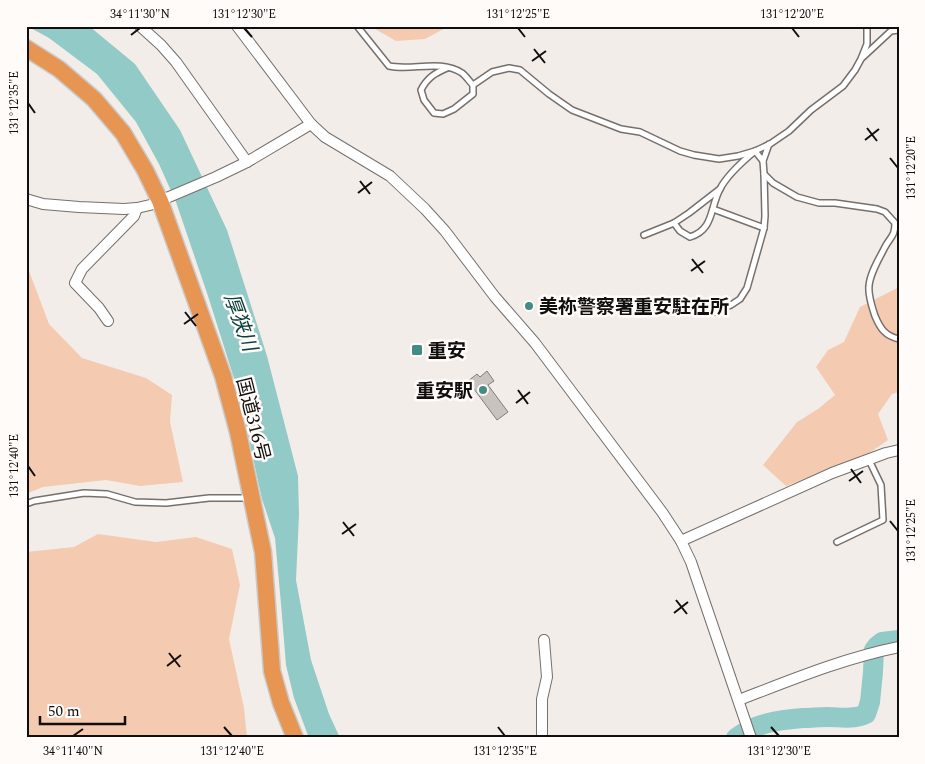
<svg xmlns="http://www.w3.org/2000/svg" width="925" height="764" viewBox="0 0 925 764" font-family="Spectral,'Noto Sans JP',serif">
  <style>
    .green { fill: #f4cbb0 }
    .water { fill: #91cac6 }
    .lines { fill: none; stroke-linecap: round; stroke-linejoin: round }
    .river { stroke: #91cac6; stroke-width: 20 }
    .building { fill: #c9c3bf; stroke: #837e7a }
    .service-casing { stroke: #75706d; stroke-width: 8 }
    .minor-casing { stroke: #75706d; stroke-width: 12 }
    .trunk-casing { stroke: #cbcaca; stroke-width: 19 }
    .service { stroke: #fff; stroke-width: 5 }
    .minor { stroke: #fff; stroke-width: 10 }
    .trunk { stroke: #e69652; stroke-width: 16 }
    .ticks { fill: none; stroke: #110f0e; stroke-width: 2 }
    .poi-dot { fill: #448b86; stroke: #fffbf9; stroke-width: 2 }
    .labels { text-anchor: middle; stroke-width: 5; stroke-linejoin: round; paint-order: stroke }
    .poi-label { font-size: 19px; font-weight: bold; fill: #110f0e; stroke: #fffbf9; text-anchor: start }
    .street-label { font-size: 19px; fill: #110f0e; stroke: #fffbf9 }
    .water-label { font-size: 20px; font-style: italic; fill: #09403d; stroke: #fffbf9 }
    .neatline { fill: none; stroke: #110f0e; stroke-width: 2 }
    .ticks-label { font-size: 12px; text-anchor: middle; fill: #110f0e }
  </style>
  <rect width="100%" height="100%" fill="#f3ede9"/>
  <g class="green">
    <polygon points="370,26 449,26 425,39 396,41"/>
    <polygon points="26,263 49,324 82,358 146,378 172,395 170,422 183,482 140,486 106,480 43,487 26,494"/>
    <polygon points="899,287 899,392 892,394 878,414 888,440 862,458 786,486 763,465 797,422 818,409 835,395 816,367 828,350 844,342 860,307"/>
    <polygon points="98,534 156,542 196,537 232,549 240,585 229,639 244,708 247,738 26,738 26,552 74,547"/>
  </g>
  <polygon class="water" points="27,26 89,26 135,64 180,130 227,230 267,356 298,476 299,515 296,580 311,660 329,714 340,738 309,738 294,698 286,665 281,604 275,538 262,499 239,394 208,296 176,202 159,164 136,122 97,74 49,38"/>
  <g class="lines">
    <path class="river" d="M736 738C756 723 778 720 803 718 811 718 819 717 827 717 840 717 853 720 866 714L870 702 873 672 874 650 877 646 882 642 899 640"/>
  </g>
  <polygon class="building" points="487,371 494,381 488,385 508,412 497,420 468,381 477,374 480,377"/>
  <g class="lines">
    <g class="service-casing">
      <g id="service">
        <path d="M357 26 389 66C412 71 441 59 462 73 466 76 469 81 473 85"/>
        <polyline points="863,57 891,31 899,30"/>
        <path d="M447 68C435 73 427 78 421 90L424 100 434 113 443 114 454 109 473 94V85L492 72 509 68 520 70 549 94 572 110 621 129 640 132 680 151 694 155 719 159 738 156 755 151 770 144 789 131 811 110 843 86 855 70 861 59 867 44V26"/>
        <polyline points="763,161 769,144"/>
        <polyline points="713,209 764,228"/>
        <path d="M674 223 680 231 690 237C714 230 710 207 720 189 727 175 743 161 755 151L763 161 764 174 773 183 797 197 819 203H835L877 209 885 212 895 223C895 236 891 236 885 247 879 259 870 273 869 286 868 296 872 307 875 316 880 328 885 336 899 339"/>
        <polyline points="644,235 674,223 689,213 720,189"/>
        <polyline points="711,313 731,305 740,299 747,288 764,228 765,216 764,174"/>
        <polyline points="26,504 34,501 84,493 107,494 135,502 166,503 209,498 249,498"/>
        <polyline points="837,542 883,520 881,485 869,460"/>
      </g>
    </g>
    <g class="minor-casing">
      <g id="minor">
        <polyline points="140,26 161,45 176,62 247,162"/>
        <polyline points="237,26 311,124 325,137 390,176 425,209 445,231 495,297 535,343 662,512 681,541 691,562 751,738"/>
        <polyline points="26,199 43,204 79,207 124,209 137,208 150,205 216,177 247,162 311,124"/>
        <polyline points="108,321 99,308 75,283 82,269 134,216 137,208"/>
        <polyline points="681,541 832,473 886,453 899,450"/>
        <path d="M739 700C791 680 844 658 899 647"/>
        <polyline points="542,738 542,699 547,677 544,640"/>
      </g>
    </g>
    <g class="trunk-casing">
      <polyline id="trunk" points="26,48 59,69 94,99 123,133 145,170 160,201 223,376 238,432 263,552 272,671 281,703 295,738"/>
    </g>
    <use href="#service" class="service"/>
    <use href="#minor" class="minor"/>
    <use href="#trunk" class="trunk"/>
  </g>
  <path class="ticks" d="M244 28 252 37M518 28 525 37M792 28 799 37M131 35 140 28M534 49 545 63M532 61 546 51M28 103 35 113M867 128 877 141M865 140 879 129M890 158 898 168M360 181 370 194M358 193 372 182M692 259 703 273M691 271 705 261M185 312 196 326M184 324 198 314M518 390 528 404M516 403 530 392M28 466 35 476M851 469 861 483M849 481 863 471M890 521 898 531M343 522 354 536M342 534 356 524M676 600 687 614M674 613 688 602M169 653 180 667M167 666 181 655M224 727 232 736M498 727 505 736M771 727 779 736M73 736 83 729"/>
  <g class="poi-dot">
    <circle cx="529" cy="306" r="5"/>
    <rect x="411" y="344" width="12" height="12" rx="2.5"/>
    <circle cx="483" cy="390" r="5"/>
  </g>
  <g class="labels">
    <g class="poi-label">
      <text x="539" y="313">美祢警察署重安駐在所</text>
      <text x="428" y="357">重安</text>
      <text x="473" y="397" text-anchor="end">重安駅</text>
    </g>
    <g class="street-label">
      <text transform="translate(254 419) rotate(76)" y="7">国道316号</text>
    </g>
    <g class="water-label">
      <text transform="translate(241 322) rotate(70)" y="7">厚狭川</text>
    </g>
  </g>
  <rect width="925" height="764" fill="none" stroke="#fffbf9" stroke-width="55"/>
  <path d="M40 716v8h85v-8" fill="none" stroke="#110f0e" stroke-width="2.5"/>
  <text x="48" y="716" font-size="15" fill="#110f0e" stroke="#fffbf9" stroke-width="4" paint-order="stroke">50 m</text>
  <rect x="28" y="28" width="870" height="708" class="neatline"/>
  <g class="ticks-label">
    <text x="140" y="18">34°11'30"N</text>
    <text x="244" y="18">131°12'30"E</text>
    <text x="518" y="18">131°12'25"E</text>
    <text x="792" y="18">131°12'20"E</text>
    <text transform="translate(14 103) rotate(-90)" y="4">131°12'35"E</text>
    <text transform="translate(911 168) rotate(-90)" y="4">131°12'20"E</text>
    <text transform="translate(14 466) rotate(-90)" y="4">131°12'40"E</text>
    <text transform="translate(911 531) rotate(-90)" y="4">131°12'25"E</text>
    <text x="73" y="755">34°11'40"N</text>
    <text x="232" y="755">131°12'40"E</text>
    <text x="505" y="755">131°12'35"E</text>
    <text x="779" y="755">131°12'30"E</text>
  </g>
</svg>
